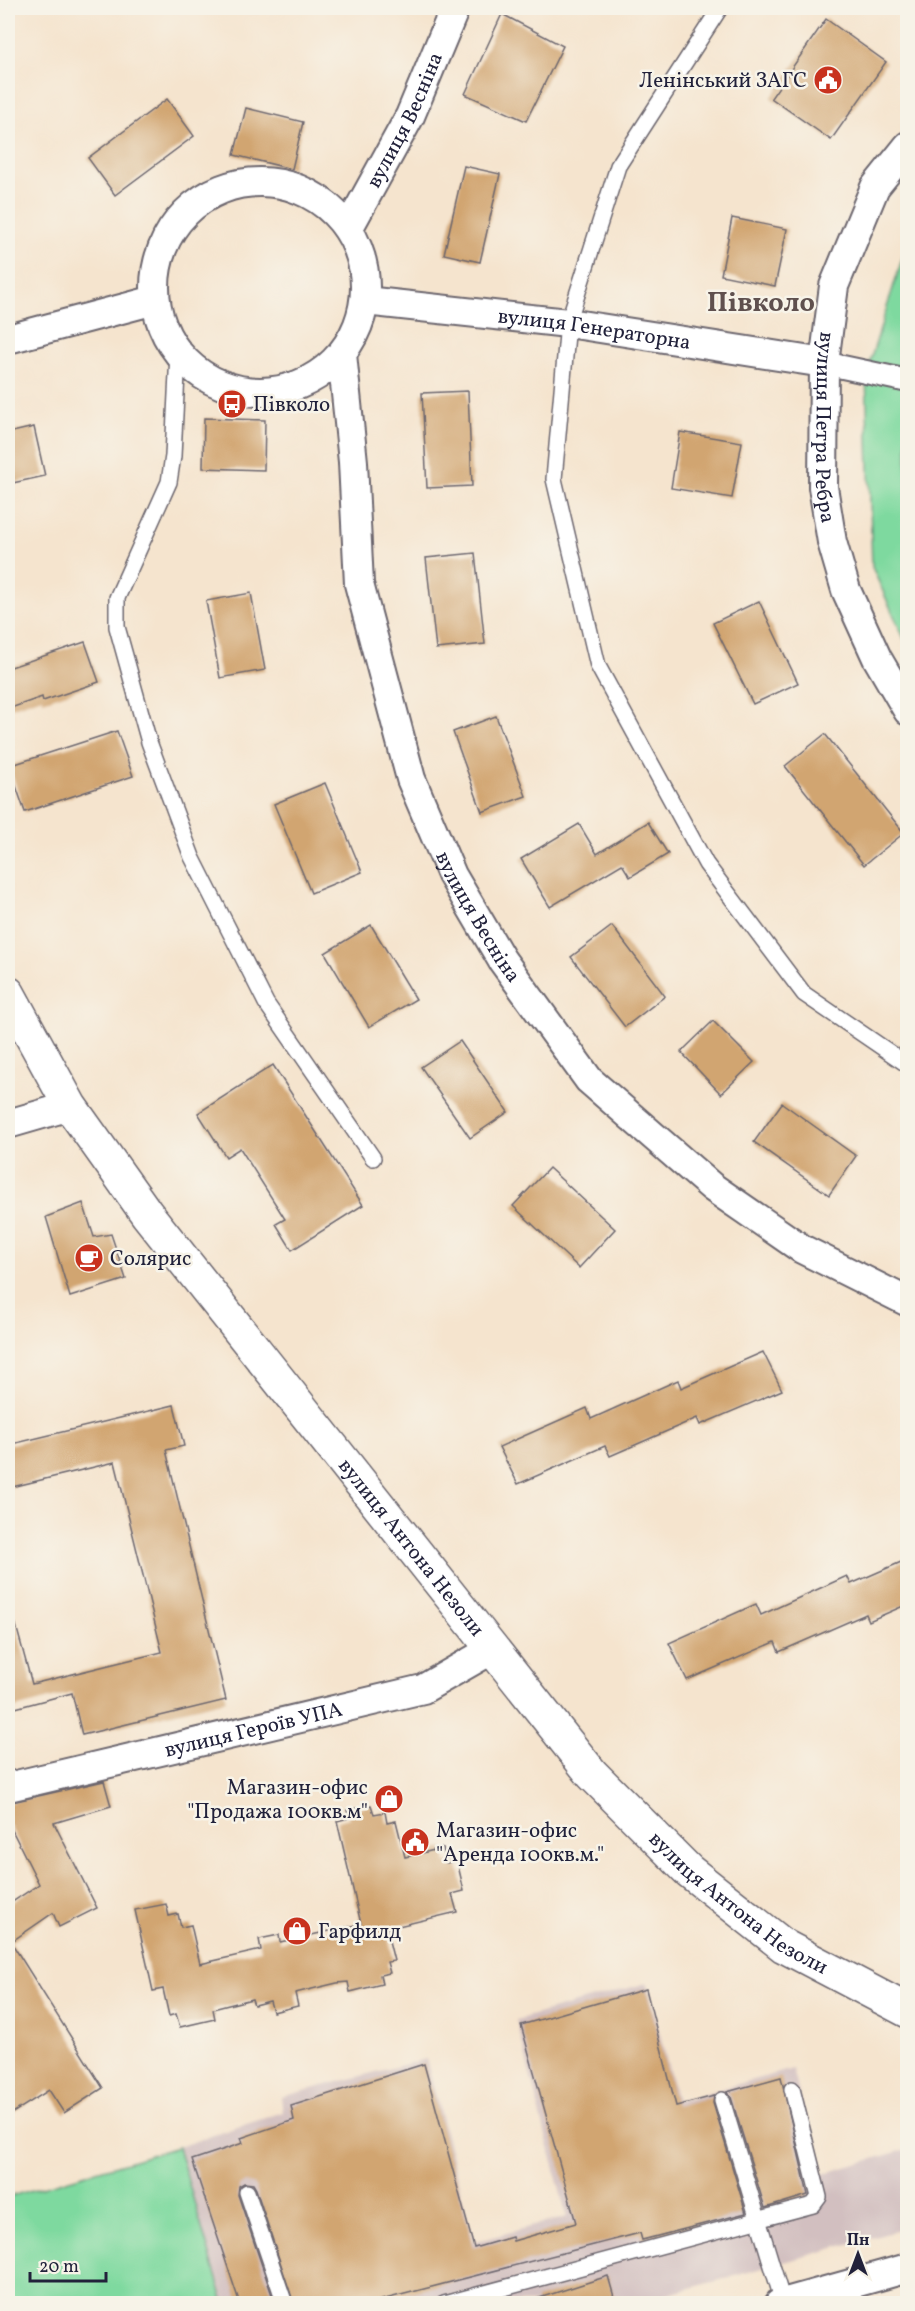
<svg xmlns="http://www.w3.org/2000/svg" width="915" height="2311" viewBox="0 0 915 2311" font-family="Vollkorn,serif">
  <style>
    .industrial { fill: #d2bfc0 }
    .green { fill: #7ed99f; stroke: #507e6d; stroke-width: 1.5 }
    .building { fill: #d1a571 }
    .lines { fill: none; stroke-linecap: round; stroke-linejoin: round }
    .service-casing { stroke: #6c666e; stroke-width: 18 }
    .pedestrian-casing { stroke: #6c666e; stroke-width: 26 }
    .minor-casing { stroke: #6c666e; stroke-width: 32 }
    .secondary-casing { stroke: #6c666e; stroke-width: 36 }
    .service { stroke: #fff; stroke-width: 15 }
    .pedestrian { stroke: #fff; stroke-width: 22 }
    .minor { stroke: #fff; stroke-width: 28 }
    .secondary { stroke: #fff; stroke-width: 33 }
    .labels { text-anchor: middle; stroke-width: 5; stroke-linejoin: round; paint-order: stroke }
    .poi-label { font-size: 21px; fill: #22223b; stroke: #f7f3e8; text-anchor: start }
    .street-label { font-size: 21px; fill: #22223b; stroke: #f7f3e8 }
    .district-label { font-size: 27px; font-weight: bold; fill: #5f504e; stroke: #f7f3e8 }
  </style>
  <rect width="100%" height="100%" fill="#f7f3e8"/>
  <filter id="ink" filterUnits="userSpaceOnUse"><feTurbulence type="fractalNoise" baseFrequency=".0167" numOctaves="2"/><feDisplacementMap in="SourceGraphic" scale="12" xChannelSelector="R" yChannelSelector="G"/><feConvolveMatrix kernelMatrix="1 2 1 2 8 2 1 2 1" color-interpolation-filters="sRGB"/></filter>
  <filter id="wash" filterUnits="userSpaceOnUse"><feTurbulence type="fractalNoise" baseFrequency=".008" numOctaves="4" result="noise"/><feDisplacementMap in="SourceGraphic" scale="24" xChannelSelector="R" yChannelSelector="G"/><feGaussianBlur stdDeviation="1.35" result="paint"/><feColorMatrix in="noise" values="0 0 0 0 0 0 0 0 0 0 0 0 0 0 0 0 0 1.4 0 .05"/><feComposite in="paint" operator="in"/></filter>
  <g filter="url(#wash)">
    <rect width="100%" height="100%" fill="#f5e4ce"/>
    <polygon class="industrial" points="647,1983 677,2101 793,2069 819,2175 907,2149 907,2228 637,2303 224,2303 178,2147 283,2112 281,2097 426,2059 474,2242 567,2217 516,2020"/>
    <g class="green">
      <polygon points="907,243 907,645 872,567 866,374"/>
      <polygon points="178,2147 224,2303 8,2303 8,2197"/>
    </g>
    <g id="blocks">
      <g class="building">
        <polygon points="502,14 563,46 526,121 465,94"/>
        <polygon points="826,19 886,62 831,140 771,98"/>
        <polygon points="167,99 194,136 115,195 88,158"/>
        <polygon points="246,108 303,122 292,169 234,155"/>
        <polygon points="464,166 500,174 480,262 444,254"/>
        <polygon points="732,218 787,229 775,286 721,275"/>
        <polygon points="468,391 472,486 427,488 422,393"/>
        <polygon points="204,418 265,420 264,470 203,468"/>
        <polygon points="34,427 45,476 8,484 8,433"/>
        <polygon points="680,432 742,442 732,498 671,488"/>
        <polygon points="475,553 485,644 436,649 426,558"/>
        <polygon points="251,593 265,670 220,678 206,601"/>
        <polygon points="759,601 798,683 753,704 713,623"/>
        <polygon points="85,642 99,682 43,701 42,697 8,709 8,668"/>
        <polygon points="496,716 526,796 482,812 453,732"/>
        <polygon points="117,731 133,776 25,812 9,766"/>
        <polygon points="825,734 904,833 864,865 785,766"/>
        <polygon points="325,783 362,872 311,893 274,804"/>
        <polygon points="648,822 668,854 630,877 622,864 550,907 521,859 579,824 597,854"/>
        <polygon points="371,925 416,999 369,1027 325,953"/>
        <polygon points="612,926 665,996 625,1027 571,957"/>
        <polygon points="713,1021 754,1062 721,1094 681,1052"/>
        <polygon points="460,1041 508,1112 470,1138 421,1067"/>
        <polygon points="273,1065 363,1205 292,1250 276,1224 285,1219 240,1148 226,1157 198,1113"/>
        <polygon points="782,1103 856,1156 829,1195 754,1142"/>
        <polygon points="549,1168 615,1229 579,1268 513,1206"/>
        <polygon points="83,1203 94,1237 111,1234 126,1279 70,1297 46,1217"/>
        <polygon points="763,1352 782,1390 700,1425 697,1418 610,1456 605,1446 518,1484 499,1447 587,1408 591,1419 678,1380 681,1388"/>
        <polygon points="174,1405 184,1446 166,1450 226,1700 82,1735 72,1693 8,1710 8,1619 14,1618 32,1684 162,1652 115,1462 8,1488 8,1445"/>
        <polygon points="908,1559 908,1604 869,1621 866,1614 779,1652 775,1642 687,1680 669,1643 756,1604 761,1615 847,1576 851,1584"/>
        <polygon points="104,1781 111,1806 54,1823 97,1908 59,1927 53,1913 11,1942 103,2088 64,2113 49,2090 8,2116 8,1905 39,1884 8,1822 8,1803"/>
        <polygon points="371,1805 374,1814 385,1812 387,1823 396,1821 405,1857 443,1848 446,1863 457,1861 464,1891 452,1894 457,1912 386,1929 394,1961 387,1962 390,1973 380,1975 382,1984 350,1992 348,1982 337,1983 295,1993 298,2006 273,2012 270,2001 254,2005 252,1999 213,2009 215,2019 180,2027 176,2014 169,2016 163,1989 153,1991 135,1910 166,1904 169,1916 178,1914 181,1927 191,1925 200,1964 261,1950 259,1939 279,1935 280,1942 361,1924 337,1821 349,1818 347,1810"/>
        <polygon points="646,1989 676,2106 714,2096 713,2103 746,2213 642,2240 640,2233 366,2304 294,2304 256,2189 253,2184 244,2183 239,2186 238,2195 275,2304 240,2304 192,2160 243,2143 241,2138 294,2120 291,2106 424,2064 474,2248 512,2237 513,2241 576,2223 521,2025"/>
        <polygon points="781,2077 808,2195 765,2208 731,2097 727,2092"/>
        <polygon points="608,2276 616,2304 537,2304 536,2299"/>
      </g>
    </g>
  </g>
  <g filter="url(#ink)">
    <use href="#blocks" fill-opacity="0" stroke="#6c666e" stroke-width="1.5"/>
    <g class="lines">
      <g class="service-casing">
        <g id="service">
          <polyline points="720,8 618,166 568,323 554,479 598,666 706,864 804,994 908,1065"/>
          <polyline points="178,353 173,456 169,482 117,598 117,627 149,742 192,857 266,1003 373,1158"/>
          <polyline points="722,2100 783,2302"/>
          <polyline points="247,2192 285,2304"/>
          <polyline points="444,2304 813,2205 819,2197 792,2089"/>
        </g>
      </g>
      <g class="pedestrian-casing">
        <polyline id="pedestrian" points="824,363 908,381"/>
      </g>
      <g class="minor-casing">
        <g id="minor">
          <path id="s1" d="M908 146 875 187 834 286 824 363 823 487 832 542 846 590 877 658 908 711"/>
          <circle cx="260" cy="287" r="105"/>
          <path id="s2" d="M348 229 410 116 455 8"/>
          <path id="s3" d="M365 301 568 323 824 363"/>
          <polyline points="8,339 155,300"/>
          <path id="s4" d="M342 354 353 462 359 584 411 779 452 875 502 960 589 1080 712 1187 802 1249 908 1302"/>
          <polyline points="8,1124 70,1106"/>
          <path id="s5" d="M8 1787 423 1689 491 1650"/>
          <polyline points="779,2304 908,2268"/>
        </g>
      </g>
      <g class="secondary-casing">
        <g id="secondary">
          <path id="s6" d="M8 993 70 1106 147 1214 592 1774 689 1871 784 1946 908 2011"/>
        </g>
      </g>
      <use href="#service" class="service"/>
      <use href="#pedestrian" class="pedestrian"/>
      <use href="#minor" class="minor"/>
      <use href="#secondary" class="secondary"/>
    </g>
  </g>
  <defs>
    <g id="civic-disc" transform="scale(1.5)"><circle r="9.5" fill="#c8321e" stroke="#f7f3e8"/><path d="M-.6-6.5H3V-4.5H.6V-3L4-1V1h2V6H-6V1h2V-1L-.6-3ZM-1.2 2.5V6h2.4V2.5Z" fill="#fff"/></g>
    <g id="bus-disc" transform="scale(1.5)"><circle r="9.5" fill="#c8321e" stroke="#f7f3e8"/><path d="M-5-6H5V4H4V6H2V4H-2V6H-4V4H-5ZM-3.5-4V0h7V-4ZM-3.5 1.2v1.5H-2V1.2ZM2 1.2v1.5H3.5V1.2Z" fill="#fff"/></g>
    <g id="cafe-disc" transform="scale(1.5)"><circle r="9.5" fill="#c8321e" stroke="#f7f3e8"/><path d="M-5.5-4.5H6V0H3Q3 3.5 0 3.5H-2.5Q-5.5 3.5-5.5 0ZM3-3.2v2h1.7v-2ZM-6 4.5H4V6H-6Z" fill="#fff"/></g>
    <g id="shop-disc" transform="scale(1.5)"><circle r="9.5" fill="#c8321e" stroke="#f7f3e8"/><path d="M-5-2.5h2.3a2.7 3.5 0 0 1 5.4 0H5L5.5 6h-11ZM-1.5-2.5h3a1.5 2.3 0 0 0-3 0Z" fill="#fff"/></g>
  </defs>
  <g fill-rule="evenodd">
    <use href="#civic-disc" x="828" y="80"/>
    <use href="#bus-disc" x="232" y="404"/>
    <use href="#cafe-disc" x="89" y="1258"/>
    <use href="#shop-disc" x="389" y="1799"/>
    <use href="#civic-disc" x="415" y="1842"/>
    <use href="#shop-disc" x="297" y="1931"/>
  </g>
  <g class="labels">
    <g class="poi-label">
      <text x="807" y="87" text-anchor="end">Ленінський ЗАГС</text>
      <text x="253" y="411">Півколо</text>
      <text x="110" y="1265">Солярис</text>
      <text x="368" y="1794" text-anchor="end">Магазин-офис<tspan x="368" dy="24">"Продажа 100кв.м"</tspan></text>
      <text x="436" y="1837">Магазин-офис<tspan x="436" dy="24">"Аренда 100кв.м."</tspan></text>
      <text x="318" y="1938">Гарфилд</text>
    </g>
    <g class="street-label">
      <text dy="7" stroke="none"><textPath href="#s2" startOffset="123">вулиця Весніна</textPath></text>
      <text dy="7" stroke="none"><textPath href="#s3" startOffset="231">вулиця Генераторна</textPath></text>
      <text dy="7" stroke="none"><textPath href="#s1" startOffset="302">вулиця Петра Ребра</textPath></text>
      <text dy="7" stroke="none"><textPath href="#s4" startOffset="586">вулиця Весніна</textPath></text>
      <text dy="7" stroke="none"><textPath href="#s6" startOffset="687">вулиця Антона Незоли</textPath></text>
      <text dy="7" stroke="none"><textPath href="#s5" startOffset="252">вулиця Героїв УПА</textPath></text>
      <text dy="7" stroke="none"><textPath href="#s6" startOffset="1173">вулиця Антона Незоли</textPath></text>
    </g>
    <g class="district-label">
      <text x="761" y="311">Півколо</text>
    </g>
  </g>
  <rect width="915" height="2311" fill="none" stroke="#f7f3e8" stroke-width="30"/>
  <g transform="translate(858 2254)" stroke="#f7f3e8" stroke-width="4.5" paint-order="stroke">
  <path d="M0-4.5L10 22L0 15L-10 22Z" fill="#22223b"/>
  <text y="-9" font-size="16" font-weight="bold" text-anchor="middle" fill="#22223b">Пн</text>
  </g>
  <path d="M30 2272v9h76v-9" fill="none" stroke="#22223b" stroke-width="3"/>
  <text x="39" y="2272" font-size="18" fill="#22223b" stroke="#f7f3e8" stroke-width="4.5" paint-order="stroke">20 m</text>
</svg>
